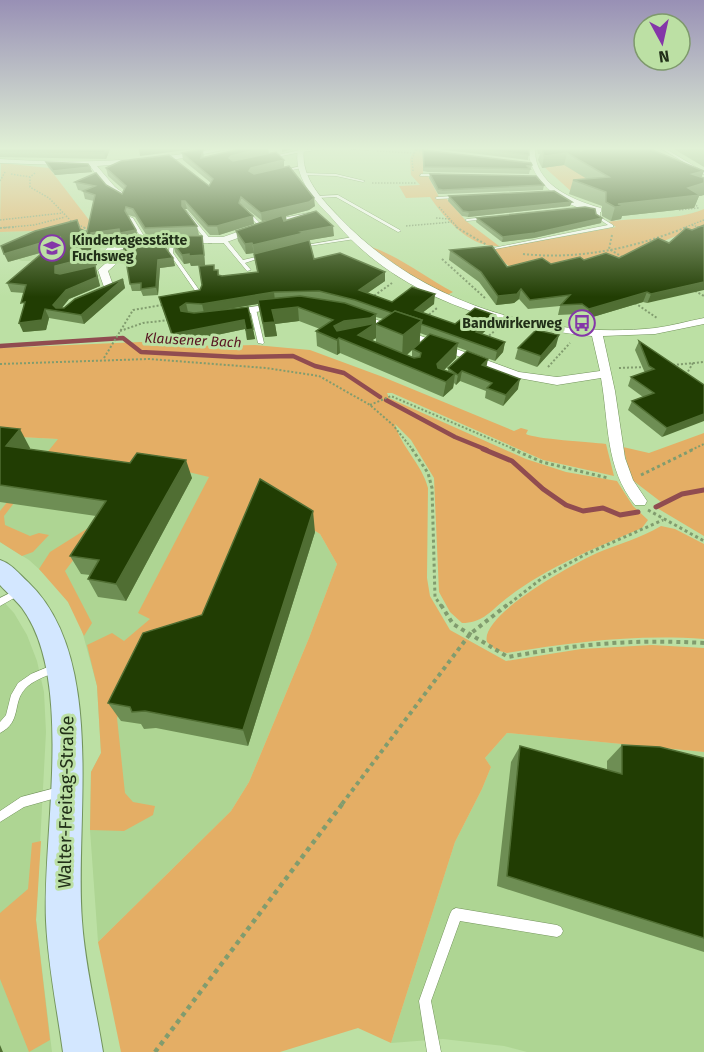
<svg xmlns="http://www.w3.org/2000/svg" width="704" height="1052" viewBox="0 0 704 1052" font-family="'Fira Sans',sans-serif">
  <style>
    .built { fill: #aed593 }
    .green { fill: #e4ae65 }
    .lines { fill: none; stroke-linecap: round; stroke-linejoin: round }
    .stream-far1 { stroke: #904c50; stroke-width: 4.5 }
    .stream { stroke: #904c50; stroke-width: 5 }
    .lane-casing { stroke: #73945c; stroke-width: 1 }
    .street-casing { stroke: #73945c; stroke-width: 1 }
    .secondary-casing { stroke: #73945c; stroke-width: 2 }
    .path-far4 { stroke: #819c6e; stroke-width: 1.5; stroke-dasharray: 1.5 1.5; stroke-linecap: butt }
    .path-far3 { stroke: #819c6e; stroke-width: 2; stroke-dasharray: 2 2; stroke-linecap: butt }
    .path-far2 { stroke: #819c6e; stroke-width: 3; stroke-dasharray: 3 3; stroke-linecap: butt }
    .path-far1 { stroke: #819c6e; stroke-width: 4; stroke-dasharray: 4 4; stroke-linecap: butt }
    .path { stroke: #819c6e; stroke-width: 4.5; stroke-dasharray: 4.5 4.5; stroke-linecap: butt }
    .lane { fill: #fff; fill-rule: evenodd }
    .street { fill: #fff; fill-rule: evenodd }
    .secondary { fill: #d3e7ff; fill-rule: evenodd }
    .wall { fill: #6e8e54; fill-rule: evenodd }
    .shaded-wall { fill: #506e33 }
    .building { fill: #213d03; stroke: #506e33; stroke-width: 1.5 }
    .labels { text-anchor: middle; stroke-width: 6; stroke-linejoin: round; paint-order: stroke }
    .far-poi-label { font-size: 14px; font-weight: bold; fill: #212f18; stroke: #bce0a4; text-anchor: start }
    .far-water-label { font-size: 14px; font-style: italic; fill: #581523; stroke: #bce0a4 }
    .near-street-label { font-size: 18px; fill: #212f18; stroke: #bce0a4 }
  </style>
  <rect width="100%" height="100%" fill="#bce0a4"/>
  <g class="built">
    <polygon points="96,229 101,252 47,261 22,261 11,257 0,245 0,232"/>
    <polygon points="0,436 58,439 251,487 264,499 320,534 337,564 309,638 249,782 231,811 98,942 90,830 91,772 101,753 97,686 81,627 68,602 51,580 29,560 0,542"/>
    <polygon points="0,598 14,613 27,635 37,661 44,692 46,732 36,920 52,1052 0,1052"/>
    <polygon points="507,733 704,752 704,1052 527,1052 504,1046 443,1039 391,1043 455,842 482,789 491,767 485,758"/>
  </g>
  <g class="green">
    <path d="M414 149H424L423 174H427L439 197H445L466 221 499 246C470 248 445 219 430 197L406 198 399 186 420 185 411 175 410 159Z"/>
    <polygon points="1,163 49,168 96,229 0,232"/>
    <polygon points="575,164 598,186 573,193 542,165"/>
    <path d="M704 209V230L676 236 622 258 535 265 515 271 488 250 616 227 608 222C640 216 674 222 704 209Z"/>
    <path d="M369 246C399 256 425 277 453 292L447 295 409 274Z"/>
    <path d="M140 342 213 346 255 345 310 350 383 377 514 431 521 428 528 430 526 434C535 439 590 442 606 444L614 476 543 460 392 393H387L389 398 526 459 566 472 617 481 633 506 648 520 642 528C593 549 544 568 502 602 489 613 481 623 462 623L450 612 439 592 434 478 411 440 395 424C401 447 422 464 428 488L427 578 430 596 450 630 506 661 581 649 652 645 704 648V752L507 733 485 758 491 767 482 789 455 842 391 1043 358 1028 280 1052H121L98 942 231 811 249 782 309 638 337 564 320 534 264 499 205 632 130 688 117 718 125 793 133 802 155 806 153 815 124 831 90 830 91 772 101 753 97 686 87 645 112 633 124 641 150 619 138 613 209 477 147 462 65 571 92 623 84 636 68 602 39 569 50 552 96 523 123 479 41 468 4 516 5 525 30 536 39 533 49 535 33 552 22 556 0 542V511L58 439 0 436V348Z"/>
    <polygon points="704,433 704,536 657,508 665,505 631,479 623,447 649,453"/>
    <path d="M661 526 675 529 704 544V639C637 634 573 642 507 653L496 650 487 642C479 615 575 563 597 553 618 544 641 538 661 526Z"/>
    <polygon points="41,841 36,920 50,1040 29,1052 0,979 0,913 28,889 32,843"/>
  </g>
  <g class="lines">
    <g class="stream-far1">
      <polyline points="0,346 123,338 141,352 237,357 293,356 315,366 344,373 380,397"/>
      <polyline points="386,400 455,437 487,450"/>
    </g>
    <g class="stream">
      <polyline points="483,449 512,461 543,489 566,505 583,511 603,508 620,515 638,512"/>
      <polyline points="656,507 682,494 704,490"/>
    </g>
    <g class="lane-casing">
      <g id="lane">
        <polygon points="325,149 302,152 271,158 269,157 300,150"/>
        <polygon points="352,149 370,149 369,150"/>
        <polygon points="662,149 666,149 704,172 704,174"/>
        <polygon points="301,166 302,168 282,172 280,171"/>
        <polygon points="304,173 336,174 365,181 363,182 336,176 303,175"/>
        <polygon points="421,174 440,174 442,175 440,176 420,176"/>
        <polygon points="338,195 400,230 401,231 398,232 336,197 317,198 315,197 317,196"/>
        <polygon points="458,196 457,198 437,199 435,198 437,197"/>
        <polygon points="598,209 600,210 600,217 613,225 613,227 495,249 493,248 608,225 596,217 596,210"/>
        <polygon points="245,210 247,210 263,226 263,228 261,228 245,212"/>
        <polygon points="185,211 187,211 212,241 212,243 208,243 185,213"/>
        <polygon points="130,217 133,218 147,241 147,242 143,241 129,218"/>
        <polygon points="488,217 488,219 487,219 467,221 465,220 467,219"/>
        <polygon points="353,237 355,237 355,239 302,247 300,246"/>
        <polygon points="222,239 226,239 243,260 264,255 266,256 245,263 251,270 247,271 222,241"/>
        <polygon points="170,240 174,241 173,253 202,294 202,295 198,295 169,253"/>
        <polygon points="251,308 256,309 264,343 263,344 258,343 250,309"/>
        <polygon points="20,588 23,589 24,591 23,593 0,606 0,598"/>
        <path d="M55 664 58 665 60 668 58 671C47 676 33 680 25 689 12 703 22 722 0 733V722L6 715 11 695 18 683 31 674Z"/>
        <polygon points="59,787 63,788 64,792 63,796 24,807 0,822 0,811 21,797"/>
        <polygon points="456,908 557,925 561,927 563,931 561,935 557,937 460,921 431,1001 441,1052 427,1052 419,1001 450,914 452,910"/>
      </g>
    </g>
    <g class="street-casing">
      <g id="street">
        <path d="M213 149H229L172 160 97 166 115 187 127 196 124 200 109 191 90 166 0 163V159C71 164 143 162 213 149Z"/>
        <path d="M298 149H304C300 178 323 200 341 219 421 302 540 340 655 328 671 326 688 321 704 318V324L655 334 603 336 615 391 625 458 633 480 647 501 645 505H635C605 468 609 423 601 378L557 385 513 377 352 316 361 314 519 372 557 377 600 371 592 336C509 328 421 304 358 246 348 237 339 226 330 216 313 199 293 175 298 149Z"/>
        <path d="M529 149H535C534 184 572 200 601 208V212C571 213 527 181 529 149Z"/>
        <polygon points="314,212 318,214 317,216 277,224 224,243 153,243 114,251 116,264 108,271 114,288 97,298 89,296 104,287 98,270 106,263 104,251 108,247 153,237 223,237 272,220"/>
        <polygon points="278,303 282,304 282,308 230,316 225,313 230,310"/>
      </g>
    </g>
    <g class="secondary-casing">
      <path id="secondary" d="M0 560C12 564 19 574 28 582 108 658 74 821 82 921 85 965 96 1009 103 1052H63C57 1009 48 965 46 921 42 835 75 680 22 608 16 600 7 593 0 585Z"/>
    </g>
    <g class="path-far4">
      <polyline points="416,150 423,151"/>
      <polyline points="377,151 414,153"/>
      <polyline points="413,171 412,159 416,149"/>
      <polyline points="35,173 30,177 30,187 49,198 71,221 85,228"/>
      <polyline points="11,174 30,177"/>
      <polyline points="0,181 5,172"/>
      <polyline points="372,183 416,183"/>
      <polyline points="439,207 458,228"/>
      <polyline points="679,210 698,208 695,203"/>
      <polyline points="436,218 449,219"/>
      <polyline points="0,220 63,213"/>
      <polyline points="692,225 701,228"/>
      <polyline points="406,226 452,222"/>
      <polyline points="0,228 34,225 65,217"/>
      <polyline points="683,228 704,220"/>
    </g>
    <g class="path-far3">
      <polyline points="84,227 89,234"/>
      <polyline points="456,227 487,245"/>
      <polyline points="697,227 704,229"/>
      <polyline points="0,228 16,227"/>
      <polyline points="612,235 609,249 624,258"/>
      <path d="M523 254C580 260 634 248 687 227"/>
      <polyline points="442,259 485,298"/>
      <polyline points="695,291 704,296"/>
      <polyline points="371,298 392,283"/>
      <polyline points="635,303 657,318"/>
      <polyline points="426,317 437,308"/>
      <polyline points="120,331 143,323 169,320"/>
      <polyline points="486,338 497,329"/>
      <polyline points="104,358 133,310 162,305"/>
      <polyline points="0,364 149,359 266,368 319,376 370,405 393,425 413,450"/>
      <polyline points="673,365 704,362"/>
      <polyline points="548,367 570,343"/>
      <polyline points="619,368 645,367"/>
      <polyline points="686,375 693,363"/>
      <polyline points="370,405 391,396 516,450"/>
      <polyline points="691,450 704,444"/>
    </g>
    <g class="path-far2">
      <polyline points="412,449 428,473 432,488 435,597 442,607"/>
      <polyline points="512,449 542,462 608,478"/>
      <polyline points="641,475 694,449"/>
      <polyline points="648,510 704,541"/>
      <polyline points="505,607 541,579 586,554 663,520"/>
    </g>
    <g class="path-far1">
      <path d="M441 605 453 624 508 657C578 644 632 639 704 643"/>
      <polyline points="342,804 470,634 507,605"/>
    </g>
    <polyline class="path" points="155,1052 343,803"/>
    <use href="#lane" class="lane"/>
    <use href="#street" class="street"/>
    <use href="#secondary" class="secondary"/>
  </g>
  <g class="wall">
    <polygon points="0,149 110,149 106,159 0,157"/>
    <path d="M203 149 204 157 240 149H268L269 154 284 160V167L315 206 309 210 286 216V220L334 236 309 240 314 259 385 281 367 293 392 302 434 304 422 313 455 324 495 315 493 324 482 334 505 342 503 352 495 361 457 347 456 358 444 370 448 371V368L487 366 518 389 503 406 485 398 486 391 460 381 456 385 454 383 453 388 443 397 340 353 337 355 317 346 316 331 320 329 299 321 275 324 277 336 265 337 258 304 216 311 248 307 255 339 247 340 245 329 174 344 159 297 200 290 215 270H218L219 275 222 276 257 272 254 253 246 254 238 241 236 231 268 220 262 221 242 205 254 224 219 235H210L187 209H184L197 226 199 235 147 236 135 217 128 215 136 230 138 238 123 241 121 237 94 241 97 265 60 274 95 266 100 286 69 299 62 308H64L123 279 125 288 84 324 49 318 46 330 23 332 24 293 11 292 7 283 44 252 8 262 80 229 87 232 94 201 85 199 83 191 78 190 75 182 106 185 122 194 124 190 108 176 106 168 209 186 211 183 183 160 182 153ZM376 317 383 319 376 324V342L372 340 376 338ZM420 333 428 336 420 343ZM412 350V357L407 355Z"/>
    <polygon points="437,149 529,149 528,160"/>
    <polygon points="537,149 650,149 704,171 701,177 704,178 704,195 699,196 694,208 622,216 621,219 611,221 602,216 602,206 569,194 573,180 587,179 564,165 542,168 538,160 540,154 538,154"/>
    <polygon points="674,149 704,149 704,167"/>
    <polygon points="423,154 532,165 531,169 530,170 529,174 428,172 423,171"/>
    <polygon points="46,162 90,167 92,172 55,175 48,167"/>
    <polygon points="430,174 544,185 543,190 443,194 438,194 429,178"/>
    <polygon points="449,196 570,206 468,217 462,216 448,201"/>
    <polygon points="596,214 602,218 601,223 534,238 502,242 476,222 477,218"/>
    <polygon points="686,228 647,303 643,302 586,319 579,314 558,315 560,306 528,309 519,299 514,303 496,305 479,282 449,260 450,250 507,267 551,264 584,260 619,258 669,243"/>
    <polygon points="166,238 167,250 173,258 175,266 160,268 158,295 143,296 141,291 132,291 130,284"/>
    <polygon points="173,243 204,245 205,265 191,266 190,263 184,264 175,252"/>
    <polygon points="639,341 704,385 662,437 628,410 632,401 643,397 628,386 631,377 645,373 635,350"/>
    <polygon points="556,346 537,367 515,359 518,348"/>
    <polygon points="0,427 30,448 30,449 192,478 126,601 98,597 88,579 90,575 81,574 70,556 96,516 0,502"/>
    <polygon points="315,532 248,746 156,728 144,729 141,724 121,721 108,703 202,615"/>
    <polygon points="622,745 704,758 704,952 497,886 511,762 520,746 607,770 607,761"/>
  </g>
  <g class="shaded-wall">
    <polygon points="106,149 110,149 106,159 104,153"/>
    <polygon points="139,149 194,149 140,156"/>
    <polygon points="259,149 268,149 269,155 232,163 229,158 231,156"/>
    <polygon points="282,149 292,149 282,152"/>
    <polygon points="567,153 564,165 542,168 544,156"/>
    <polygon points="284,160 284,168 250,179 249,171 251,168"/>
    <polygon points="90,167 92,172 55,175 53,171"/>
    <polygon points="704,171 699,184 692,174"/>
    <polygon points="704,183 704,195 699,196 694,208 622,216 621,219 611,221 615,207 618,204"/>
    <polygon points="314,198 315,206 309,210 286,216 287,223 283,226 282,217 262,221 261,213"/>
    <polygon points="182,201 185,201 187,209 183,209 182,206"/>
    <polygon points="572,202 570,206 468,217 469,212"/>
    <polygon points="253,216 254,224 219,235 217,226"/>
    <polygon points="602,218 601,223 534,238 502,242 503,237"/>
    <polygon points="333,226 334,236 305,241 305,243 254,255 253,245 301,232"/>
    <polygon points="119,229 136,230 138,238 123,241 121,237 94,241 97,265 58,275 55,273 55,266 91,233"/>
    <polygon points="202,236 205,265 191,266 190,263 184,264 182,255"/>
    <polygon points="61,237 64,246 8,262 4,254"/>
    <polygon points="252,243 254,253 246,254 245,244"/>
    <polygon points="173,258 175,266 160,268 158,295 156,287 158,260"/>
    <polygon points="95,266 100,286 69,299 59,311 53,305 66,290"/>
    <polygon points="385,272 385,281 359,299 359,290"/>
    <polygon points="123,279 125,288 84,324 81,315"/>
    <polygon points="704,282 704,290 647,303 651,294"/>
    <polygon points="521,289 519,299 514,303 496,305 498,296"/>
    <polygon points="274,292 275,301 204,313 202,304"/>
    <polygon points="647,292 643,302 586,319 589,309"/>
    <polygon points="435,294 434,304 414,319 415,310"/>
    <polygon points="186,303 188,312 182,316 180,307"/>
    <polygon points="298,307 299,321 275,324 277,336 265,337 263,323 272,310"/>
    <polygon points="45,309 49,318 46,330 23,332 19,323"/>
    <polygon points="376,314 376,338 361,347 358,335 335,339 334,326 344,321"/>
    <polygon points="495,315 493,324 474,341 476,332"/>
    <polygon points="244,320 245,329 174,344 172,334"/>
    <polygon points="422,320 419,344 413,349 412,350 402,359 403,335"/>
    <polygon points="253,329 255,339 247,340 246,330"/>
    <polygon points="559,335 556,346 537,367 541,356"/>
    <polygon points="339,338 340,353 337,355 337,340"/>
    <polygon points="505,342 503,352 495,361 497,351"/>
    <polygon points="458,343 456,358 435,379 437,364"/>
    <polygon points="488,359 486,369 482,365"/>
    <polygon points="462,371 460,381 456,385 458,375"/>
    <polygon points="455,374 453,388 443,397 446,382"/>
    <polygon points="520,379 518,389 503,406 506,395"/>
    <polygon points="704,414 704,421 662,437 667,428"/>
    <polygon points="20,429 30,448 17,465 6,446"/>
    <polygon points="186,460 192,478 126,601 116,584"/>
    <polygon points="313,511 315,532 248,746 243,730"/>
    <polygon points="0,1045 3,1052 0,1052"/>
  </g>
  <g class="building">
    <polygon points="0,149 106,149 104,153 0,151"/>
    <polygon points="201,149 203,149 201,158 240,149 259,149 231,156 229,158 233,161 276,152 284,160 251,168 249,171 254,174 289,166 314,198 309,202 261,213 241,197 239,203 253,216 217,226 208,226 185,201 182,201 182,206 197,226 145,228 133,209 126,207 125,211 136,230 120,233 119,229 91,233 94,256 55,266 55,273 60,274 95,266 97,277 66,290 53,305 56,308 64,308 75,299 123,279 81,315 45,309 42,320 19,323 25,302 21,303 26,285 7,283 61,237 4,254 1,246 35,231 77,220 80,229 87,232 95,195 83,191 95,186 75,182 96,173 106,185 122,194 126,186 106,168 121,161 169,155 209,186 213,179 182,153"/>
    <polygon points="480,149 529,149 529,155"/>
    <polygon points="542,149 578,149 581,151 584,149 650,149 704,171 692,174 704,178 704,183 688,188 700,195 618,204 625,206 615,207 606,202 606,192 573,180 609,177 567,153 544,156"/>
    <polygon points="423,150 531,163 532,165 527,166 530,169 424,167"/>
    <polygon points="46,162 88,164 90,167 53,171"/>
    <polygon points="430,174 536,176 544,185 443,190 438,189"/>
    <polygon points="554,191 572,202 469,212 463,211 449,196"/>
    <polygon points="585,207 595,209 596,214 602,218 535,233 503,237 477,218"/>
    <polygon points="316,211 333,226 301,232 304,233 253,245 252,243 245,244 236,231 286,214 282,216 284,221"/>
    <polygon points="704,225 704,282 651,294 647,292 589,309 582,304 561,305 570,295 530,300 521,289 517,294 498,296 481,272 450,250 492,246 507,267 542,258 551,264 580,257 584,260 606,253 619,258 658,238 669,243 686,228 692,230"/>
    <polygon points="174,236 202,236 204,255 189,256 189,254 182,255 173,243"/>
    <polygon points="151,238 166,238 165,247 173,258 158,260 156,287 141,289 141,283 130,284 123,244"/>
    <polygon points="309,240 314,259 340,253 385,272 359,290 392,302 412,287 435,294 415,310 455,324 475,308 495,315 476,332 505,342 497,351 421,324 422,320 395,311 392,313 355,300 319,291 274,292 202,304 186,303 180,307 181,311 194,313 248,307 253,329 246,330 244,320 172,334 159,297 200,290 202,285 199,266 214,265 214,270 218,270 218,275 222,276 258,272 254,254"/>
    <polygon points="300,296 345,303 376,314 370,318 344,321 334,326 337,331 376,323 358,335 414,358 420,357 421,353 413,349 430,334 458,343 437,364 438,368 455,374 446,382 339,338 337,340 316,331 333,320 298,307 272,310 275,322 263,323 258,300"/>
    <polygon points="395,311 422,320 403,335 376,324"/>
    <polygon points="536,330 559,335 541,356 518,348"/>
    <polygon points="639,341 704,385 704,414 667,428 632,401 654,393 631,377 654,369 649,366"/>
    <polygon points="467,351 488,359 482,365 520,379 506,395 487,388 492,383 462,371 458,375 448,368"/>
    <polygon points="0,427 20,429 6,446 130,463 137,453 186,460 116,584 88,579 99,560 70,556 106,501 0,485"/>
    <polygon points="260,479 313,511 243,730 145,711 132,712 130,707 108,703 143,633 202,615"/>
    <polygon points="622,745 660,747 704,758 704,938 507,876 520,746 622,774"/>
  </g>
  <linearGradient id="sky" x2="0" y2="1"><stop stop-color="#9890b5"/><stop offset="0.5" stop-color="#e1f1d6"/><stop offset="1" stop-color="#e1f1d6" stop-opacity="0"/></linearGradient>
  <rect width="704" height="297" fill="url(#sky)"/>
  <defs>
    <g id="school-ring" transform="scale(1.35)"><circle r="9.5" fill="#bce0a4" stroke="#8437a8" stroke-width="1.5"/><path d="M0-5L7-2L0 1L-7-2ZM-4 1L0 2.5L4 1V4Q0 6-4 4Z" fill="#8437a8"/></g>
    <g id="bus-ring" transform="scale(1.35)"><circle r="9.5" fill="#bce0a4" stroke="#8437a8" stroke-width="1.5"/><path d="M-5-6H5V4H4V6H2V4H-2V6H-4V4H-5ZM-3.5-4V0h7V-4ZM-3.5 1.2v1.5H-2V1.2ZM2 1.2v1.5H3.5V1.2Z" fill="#8437a8"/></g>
  </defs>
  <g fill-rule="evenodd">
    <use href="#school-ring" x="52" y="248"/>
    <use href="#bus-ring" x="582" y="323"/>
  </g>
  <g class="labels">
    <g class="far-poi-label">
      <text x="72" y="245">Kindertagesstätte<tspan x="72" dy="16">Fuchsweg</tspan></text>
      <text x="562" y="328" text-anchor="end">Bandwirkerweg</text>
    </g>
    <g class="far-water-label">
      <text transform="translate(193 340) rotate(3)" y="5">Klausener Bach</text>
    </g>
    <g class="near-street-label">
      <text transform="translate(66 802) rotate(-89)" y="6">Walter-Freitag-Straße</text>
    </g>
  </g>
  <g transform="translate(662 42) rotate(172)"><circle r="28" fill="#bce0a4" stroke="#7e996c" stroke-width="1.5"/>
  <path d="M0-4.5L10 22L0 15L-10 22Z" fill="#8437a8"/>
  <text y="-9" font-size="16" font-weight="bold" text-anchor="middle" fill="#212f18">N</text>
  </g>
</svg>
